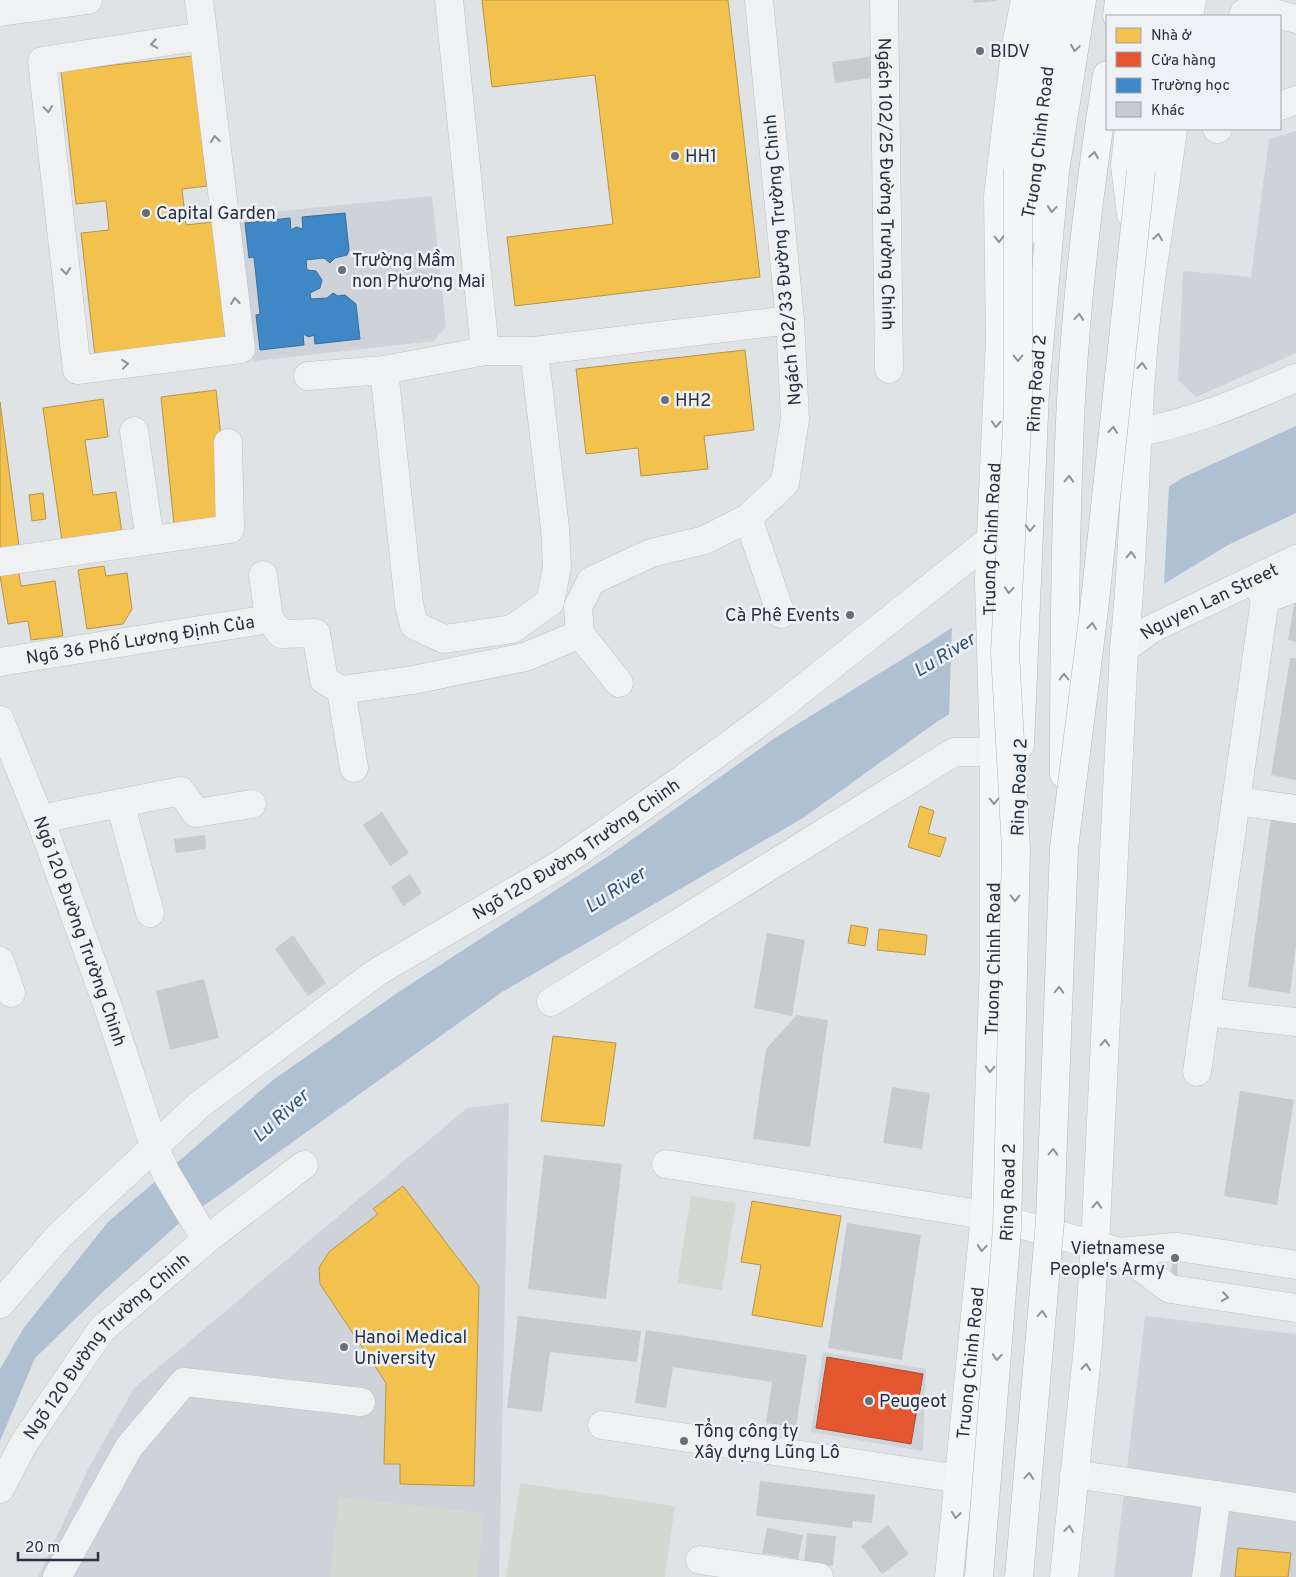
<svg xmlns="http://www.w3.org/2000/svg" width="1296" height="1577" viewBox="0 0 1296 1577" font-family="Overpass,sans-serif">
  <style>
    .built { fill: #ced2d9 }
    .green { fill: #d1dad1 }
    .water { fill: #aec0d2 }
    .pier { fill: #e0e3e6 }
    .homes { fill: #f2c14e; stroke: #b5964a }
    .shops { fill: #e4572e; stroke: #ab4c33 }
    .schools { fill: #3f88c5; stroke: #386e9d }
    .building { fill: #c8cbce }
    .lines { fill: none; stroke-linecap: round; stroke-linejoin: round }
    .minor-casing { stroke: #bec1c4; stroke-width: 29 }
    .major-casing { stroke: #bcc0c4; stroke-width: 29 }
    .highway-casing { stroke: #b2b6bb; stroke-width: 29 }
    .minor { stroke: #f0f1f2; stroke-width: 28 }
    .major { stroke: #f4f5f6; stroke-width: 28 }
    .highway { stroke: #f4f5f6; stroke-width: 28 }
    .highway-bridge-casing { stroke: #b2b6bb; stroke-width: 29; stroke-linecap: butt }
    .highway-bridge { stroke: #f4f5f6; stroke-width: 28 }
    .oneway { stroke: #8c9198 }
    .oneway2 { stroke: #8e939a }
    .poi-dot { fill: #686f79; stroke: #eef1f6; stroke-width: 2 }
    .labels { text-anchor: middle; stroke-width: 5; stroke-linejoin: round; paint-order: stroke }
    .poi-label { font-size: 18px; fill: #27313f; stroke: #eef1f6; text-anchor: start }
    .street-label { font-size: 18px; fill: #27313f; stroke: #eef1f6 }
    .water-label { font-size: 19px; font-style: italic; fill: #305174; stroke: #eef1f6 }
  </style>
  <rect width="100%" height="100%" fill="#e0e3e6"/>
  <g class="built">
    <polygon points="1296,131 1296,353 1196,397 1178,380 1183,271 1251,277 1269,139"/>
    <polygon points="432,196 446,326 434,341 253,361 238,215"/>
    <polygon points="509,1103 499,1577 38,1577 88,1469 134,1388 467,1108"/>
    <polygon points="1145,1316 1296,1334 1296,1577 1114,1577"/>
    <polygon points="823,1352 926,1369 923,1451 811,1432"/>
  </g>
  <g class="green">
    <polygon points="691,1196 736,1203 722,1290 677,1283"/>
    <polygon points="520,1483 675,1506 665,1577 506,1577"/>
    <polygon points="339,1497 484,1513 477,1577 330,1577"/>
  </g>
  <polygon class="water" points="1296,426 1296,513 1228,545 938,721 803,818 502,992 177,1225 106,1289 35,1358 0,1441 0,1369 23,1329 108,1222 273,1080 400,991 610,855 775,738 930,642 1182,478"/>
  <polygon class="pier" points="1169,484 1164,587 949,717 952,625"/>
  <g class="homes">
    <polygon points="482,0 728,0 760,277 515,306 507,237 613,224 595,75 492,87"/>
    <polygon points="193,56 207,186 182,189 186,225 212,222 227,350 96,365 81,233 109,230 106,201 76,204 61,71"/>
    <polygon points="745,350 754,430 704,436 708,469 641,476 638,448 586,454 576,369"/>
    <polygon points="216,390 230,519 174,524 161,397"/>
    <polygon points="103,399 108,437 85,440 93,495 116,492 122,533 62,541 43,408"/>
    <polygon points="0,402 19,546 0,548"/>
    <polygon points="43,493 46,519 32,521 29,495"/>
    <polygon points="104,566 106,576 127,573 132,609 123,624 87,629 78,570"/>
    <polygon points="19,573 21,586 55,581 63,636 31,640 28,621 8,624 0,576"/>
    <polygon points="920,806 934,811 928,833 946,838 940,857 908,847"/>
    <polygon points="851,925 868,928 865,946 848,943"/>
    <polygon points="879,929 927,935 925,955 877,950"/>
    <polygon points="553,1036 616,1043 604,1126 541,1121"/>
    <polygon points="403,1186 479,1286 474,1486 400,1484 400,1464 384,1464 386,1383 320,1284 319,1268 329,1252 378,1214 373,1209"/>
    <polygon points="752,1201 841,1216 822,1327 752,1315 761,1265 741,1262"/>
    <polygon points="1238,1548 1291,1553 1288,1577 1235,1577"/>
  </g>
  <polygon class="shops" points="827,1357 923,1374 911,1444 816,1428"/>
  <polygon class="schools" points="345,213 349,250 347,255 335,258 330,263 324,258 306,260 307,270 316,271 322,280 320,288 310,293 311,299 327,298 333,293 338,296 345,295 356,304 360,339 315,344 314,335 309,337 303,334 304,345 260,350 256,315 260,314 254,257 249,258 245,223 290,218 291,230 296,227 303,229 302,217"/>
  <g class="building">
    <polygon points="973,0 996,0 996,1 973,3"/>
    <polygon points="875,56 878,77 835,83 832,62"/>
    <polygon points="1295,599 1296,599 1296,642 1288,640"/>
    <polygon points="1290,658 1296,658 1296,780 1271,775"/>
    <polygon points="382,812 409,853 390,866 363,825"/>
    <polygon points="1271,817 1296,820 1296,945 1290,993 1248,987"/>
    <polygon points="205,835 206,849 176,853 174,839"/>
    <polygon points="410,874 422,893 403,906 391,887"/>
    <polygon points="767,933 805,940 792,1016 754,1008"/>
    <polygon points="293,935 326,983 308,996 275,949"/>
    <polygon points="204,979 219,1038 170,1050 156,991"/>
    <polygon points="797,1015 828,1020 810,1147 753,1139 766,1049"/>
    <polygon points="892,1087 930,1093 922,1149 883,1143"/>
    <polygon points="1240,1091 1294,1100 1277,1205 1224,1196"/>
    <polygon points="544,1155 622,1164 606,1299 528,1289"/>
    <polygon points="847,1223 921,1235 902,1360 828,1348"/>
    <polygon points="1173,1247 1178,1247 1177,1290 1170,1289"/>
    <polygon points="518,1316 641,1331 637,1362 550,1352 542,1412 507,1408"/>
    <polygon points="646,1330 807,1355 796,1428 766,1423 772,1382 673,1367 666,1408 635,1403"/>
    <polygon points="760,1481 875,1495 872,1523 853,1521 852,1528 756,1516"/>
    <polygon points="888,1525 909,1554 882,1574 861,1546"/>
    <polygon points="767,1528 803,1535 798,1559 762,1553"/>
    <polygon points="807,1533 836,1536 833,1566 804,1563"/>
  </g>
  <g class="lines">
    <g class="minor-casing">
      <g id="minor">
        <polyline points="199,0 241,349 77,370 42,61 203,36"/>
        <polyline points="449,0 485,351"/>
        <path id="s1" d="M884 0 889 369"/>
        <polyline points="0,12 88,0"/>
        <polyline points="1243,16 1244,13 1269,12 1296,19"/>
        <polyline points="1280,106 1296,100"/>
        <polyline points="1217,129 1218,129"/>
        <polyline points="534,351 790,320"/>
        <polyline points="308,376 384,370 485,351 534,351 555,528 557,567 550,602 512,629 444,639 414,625 409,604 384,370"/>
        <polyline points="134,431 150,540"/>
        <path d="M1137 432C1193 423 1244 400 1296 378"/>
        <polyline points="748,518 781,614"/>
        <polyline points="0,562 230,529 228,443"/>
        <polyline points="263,575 269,619"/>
        <polyline points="1265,599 1296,588"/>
        <polyline points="269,619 281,634 316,633 324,680 341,690 413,680 525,657 580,634 619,683"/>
        <polyline points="580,634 578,607 591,581 651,553 705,540 748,518 785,483 795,419 790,320 759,0"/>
        <path id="s2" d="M1124 649 1151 629 1296 559"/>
        <path id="s3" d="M0 662 269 619"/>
        <polyline points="341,690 354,768"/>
        <path id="s4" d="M0 720 40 819 108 1007 154 1146 166 1173 206 1240"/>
        <polyline points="1236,801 1296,809"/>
        <polyline points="120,803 150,913"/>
        <polyline points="40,819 181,791 196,813 252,804"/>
        <polyline points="0,961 11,993"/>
        <polyline points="551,1002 954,752 994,752"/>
        <polyline points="1206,1012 1296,1022"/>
        <polyline points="1197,1072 1265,599 1255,579"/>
        <polyline points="666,1164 985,1215"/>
        <polyline points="1095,1245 1120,1252 1173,1247"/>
        <polyline points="1178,1247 1296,1265"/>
        <polyline points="1120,1252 1170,1289"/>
        <polyline points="1177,1290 1296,1308"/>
        <path id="s5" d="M0 1304 58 1237 199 1105 377 972 564 862 677 783 771 714 990 540"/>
        <polyline points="602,1425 960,1479"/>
        <polyline points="1074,1474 1296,1507"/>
        <path id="s6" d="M0 1489 24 1443 102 1329 206 1240 304 1165"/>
        <polyline points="700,1560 819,1577"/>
        <polyline points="57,1577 129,1447 184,1382 361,1402"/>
        <polyline points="1206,1577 1217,1495"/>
      </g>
    </g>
    <g class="major-casing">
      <g id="major">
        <polyline points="1143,16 1145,0"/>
        <polyline points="1189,16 1192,0"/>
        <polyline points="1129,129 1125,165 1131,214"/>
        <path id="s7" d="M1024 233 1034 187 1055 0"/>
        <polyline points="986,1215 1095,1245"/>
        <path id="s8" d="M949 1577 985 1215 994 962V752L989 580 1000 340 998 196 1015 52 1025 0"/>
        <path d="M1064 1577 1088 1346 1095 1245 1124 649C1136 540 1134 430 1146 320 1153 256 1165 193 1173 129"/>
      </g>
    </g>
    <g class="highway-casing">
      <g id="highway">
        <polyline points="1117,16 1119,0"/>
        <polyline points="1163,16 1165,0"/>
        <polyline points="1018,169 1039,0"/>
        <polyline points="1141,171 1147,129"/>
        <path id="s9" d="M1020 745 1035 391 1055 171 1082 0"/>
        <path d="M1064 774C1064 649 1065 524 1071 399 1077 291 1090 182 1107 75"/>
      </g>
    </g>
    <use href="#minor" class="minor"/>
    <use href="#major" class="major"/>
    <use href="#highway" class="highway"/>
    <g class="highway-bridge-casing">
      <g id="highway-bridge">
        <path id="s10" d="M979 1577 1007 1229 1016 849 1005 652 1018 407V169"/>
        <polyline points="1019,1577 1050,1221 1064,848 1094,610 1141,171"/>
      </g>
    </g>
    <use href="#highway-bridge" class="highway-bridge"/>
  </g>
  <defs><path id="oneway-chevron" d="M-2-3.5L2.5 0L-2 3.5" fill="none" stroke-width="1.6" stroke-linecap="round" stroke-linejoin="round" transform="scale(1.25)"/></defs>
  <g class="oneway">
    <use href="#oneway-chevron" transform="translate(154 44) rotate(171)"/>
    <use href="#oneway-chevron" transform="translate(48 109) rotate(84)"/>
    <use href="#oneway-chevron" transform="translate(215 139) rotate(-97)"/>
    <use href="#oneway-chevron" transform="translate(66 271) rotate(84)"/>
    <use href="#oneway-chevron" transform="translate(235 301) rotate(-97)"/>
    <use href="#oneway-chevron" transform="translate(125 364) rotate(-7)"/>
    <use href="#oneway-chevron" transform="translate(1225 1297) rotate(8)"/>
  </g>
  <g class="oneway2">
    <use href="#oneway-chevron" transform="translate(1075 48) rotate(99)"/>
    <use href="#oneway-chevron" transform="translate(1094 155) rotate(-81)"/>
    <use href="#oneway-chevron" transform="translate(1052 209) rotate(95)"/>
    <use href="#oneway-chevron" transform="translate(1158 237) rotate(-81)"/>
    <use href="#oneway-chevron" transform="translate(999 239) rotate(89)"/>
    <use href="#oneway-chevron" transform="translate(1079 317) rotate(-85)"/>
    <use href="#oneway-chevron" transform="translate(1018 358) rotate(90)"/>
    <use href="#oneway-chevron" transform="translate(1142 366) rotate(-86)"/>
    <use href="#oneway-chevron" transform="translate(996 424) rotate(93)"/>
    <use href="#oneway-chevron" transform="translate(1113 430) rotate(-84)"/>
    <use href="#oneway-chevron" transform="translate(1069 479) rotate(-88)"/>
    <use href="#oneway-chevron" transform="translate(1030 528) rotate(92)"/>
    <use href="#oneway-chevron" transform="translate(1131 555) rotate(-88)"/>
    <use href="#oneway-chevron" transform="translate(1009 590) rotate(93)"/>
    <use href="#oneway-chevron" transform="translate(1092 626) rotate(-83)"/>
    <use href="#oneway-chevron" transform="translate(1064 677) rotate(-90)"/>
    <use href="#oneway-chevron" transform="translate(994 801) rotate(90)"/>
    <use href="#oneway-chevron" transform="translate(1015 898) rotate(91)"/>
    <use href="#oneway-chevron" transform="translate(1059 990) rotate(-88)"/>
    <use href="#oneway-chevron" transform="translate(1105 1043) rotate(-87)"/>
    <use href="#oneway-chevron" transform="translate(990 1069) rotate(92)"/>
    <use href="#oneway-chevron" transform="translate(1053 1152) rotate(-88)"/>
    <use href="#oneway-chevron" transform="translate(1097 1205) rotate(-87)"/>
    <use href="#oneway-chevron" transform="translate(982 1248) rotate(95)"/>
    <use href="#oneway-chevron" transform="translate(1042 1314) rotate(-85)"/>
    <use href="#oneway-chevron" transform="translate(997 1357) rotate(94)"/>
    <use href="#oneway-chevron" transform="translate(1086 1367) rotate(-84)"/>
    <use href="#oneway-chevron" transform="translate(1029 1476) rotate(-85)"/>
    <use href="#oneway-chevron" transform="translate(956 1515) rotate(96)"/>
    <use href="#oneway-chevron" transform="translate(1069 1529) rotate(-84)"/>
  </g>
  <g class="poi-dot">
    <circle cx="980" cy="51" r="5"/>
    <circle cx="675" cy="156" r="5"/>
    <circle cx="146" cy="213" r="5"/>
    <circle cx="342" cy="270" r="5"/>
    <circle cx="665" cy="400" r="5"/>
    <circle cx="850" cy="615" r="5"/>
    <circle cx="1175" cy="1258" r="5"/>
    <circle cx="344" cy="1347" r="5"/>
    <circle cx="869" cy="1401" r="5"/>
    <circle cx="684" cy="1441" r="5"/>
  </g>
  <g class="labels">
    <g class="poi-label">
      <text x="990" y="57">BIDV</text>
      <text x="685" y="162">HH1</text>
      <text x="156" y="219">Capital Garden</text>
      <text x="352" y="266">Trường Mầm<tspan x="352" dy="21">non Phương Mai</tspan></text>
      <text x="675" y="406">HH2</text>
      <text x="840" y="621" text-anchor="end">Cà Phê Events</text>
      <text x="1165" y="1254" text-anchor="end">Vietnamese<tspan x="1165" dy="21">People's Army</tspan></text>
      <text x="354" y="1343">Hanoi Medical<tspan x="354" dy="21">University</tspan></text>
      <text x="879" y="1407">Peugeot</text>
      <text x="694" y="1437">Tổng công ty<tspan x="694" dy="21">Xây dựng Lũng Lô</tspan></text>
    </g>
    <g class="street-label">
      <text dy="6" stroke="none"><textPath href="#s7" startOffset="92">Truong Chinh Road</textPath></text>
      <text dy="6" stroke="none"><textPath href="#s1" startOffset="184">Ngách 102/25 Đường Trường Chinh</textPath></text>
      <text transform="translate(782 260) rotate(-95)" y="6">Ngách 102/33 Đường Trường Chinh</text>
      <text dy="6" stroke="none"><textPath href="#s9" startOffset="362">Ring Road 2</textPath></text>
      <text dy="6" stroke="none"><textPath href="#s8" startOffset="1040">Truong Chinh Road</textPath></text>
      <text dy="6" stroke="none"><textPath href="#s2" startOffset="98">Nguyen Lan Street</textPath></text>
      <text dy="6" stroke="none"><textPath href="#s3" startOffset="142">Ngõ 36 Phố Lương Định Của</textPath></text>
      <text transform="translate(1019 787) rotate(-88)" y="6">Ring Road 2</text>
      <text dy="6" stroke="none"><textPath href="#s5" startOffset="738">Ngõ 120 Đường Trường Chinh</textPath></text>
      <text dy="6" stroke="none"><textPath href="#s4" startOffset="226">Ngõ 120 Đường Trường Chinh</textPath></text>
      <text dy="6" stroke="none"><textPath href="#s8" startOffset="620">Truong Chinh Road</textPath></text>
      <text dy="6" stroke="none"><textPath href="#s10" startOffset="386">Ring Road 2</textPath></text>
      <text dy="6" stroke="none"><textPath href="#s6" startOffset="180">Ngõ 120 Đường Trường Chinh</textPath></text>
      <text dy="6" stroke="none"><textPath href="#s8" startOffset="215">Truong Chinh Road</textPath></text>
    </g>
    <g class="water-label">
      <text transform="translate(944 654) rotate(-31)" y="7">Lu River</text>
      <text transform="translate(615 889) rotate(-33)" y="7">Lu River</text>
      <text transform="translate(280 1115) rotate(-42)" y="7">Lu River</text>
    </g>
  </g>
  <rect x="1106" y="15" width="175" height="115" fill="#eef1f6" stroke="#9ea4ad"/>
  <rect x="1116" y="28" width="25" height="15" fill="#f2c14e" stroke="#9ea4ad"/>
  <text x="1151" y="40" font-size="15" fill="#27313f">Nhà ở</text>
  <rect x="1116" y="52" width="25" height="15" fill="#e4572e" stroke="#9ea4ad"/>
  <text x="1151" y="65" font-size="15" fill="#27313f">Cửa hàng</text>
  <rect x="1116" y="78" width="25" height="15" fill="#3f88c5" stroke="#9ea4ad"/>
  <text x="1151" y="90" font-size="15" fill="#27313f">Trường học</text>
  <rect x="1116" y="102" width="25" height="15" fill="#c8cbce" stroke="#9ea4ad"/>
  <text x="1151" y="115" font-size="15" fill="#27313f">Khác</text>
  <path d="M18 1552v8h80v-8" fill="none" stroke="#27313f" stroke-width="2.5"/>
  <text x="25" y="1552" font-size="15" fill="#27313f" stroke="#eef1f6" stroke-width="4" paint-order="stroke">20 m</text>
</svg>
